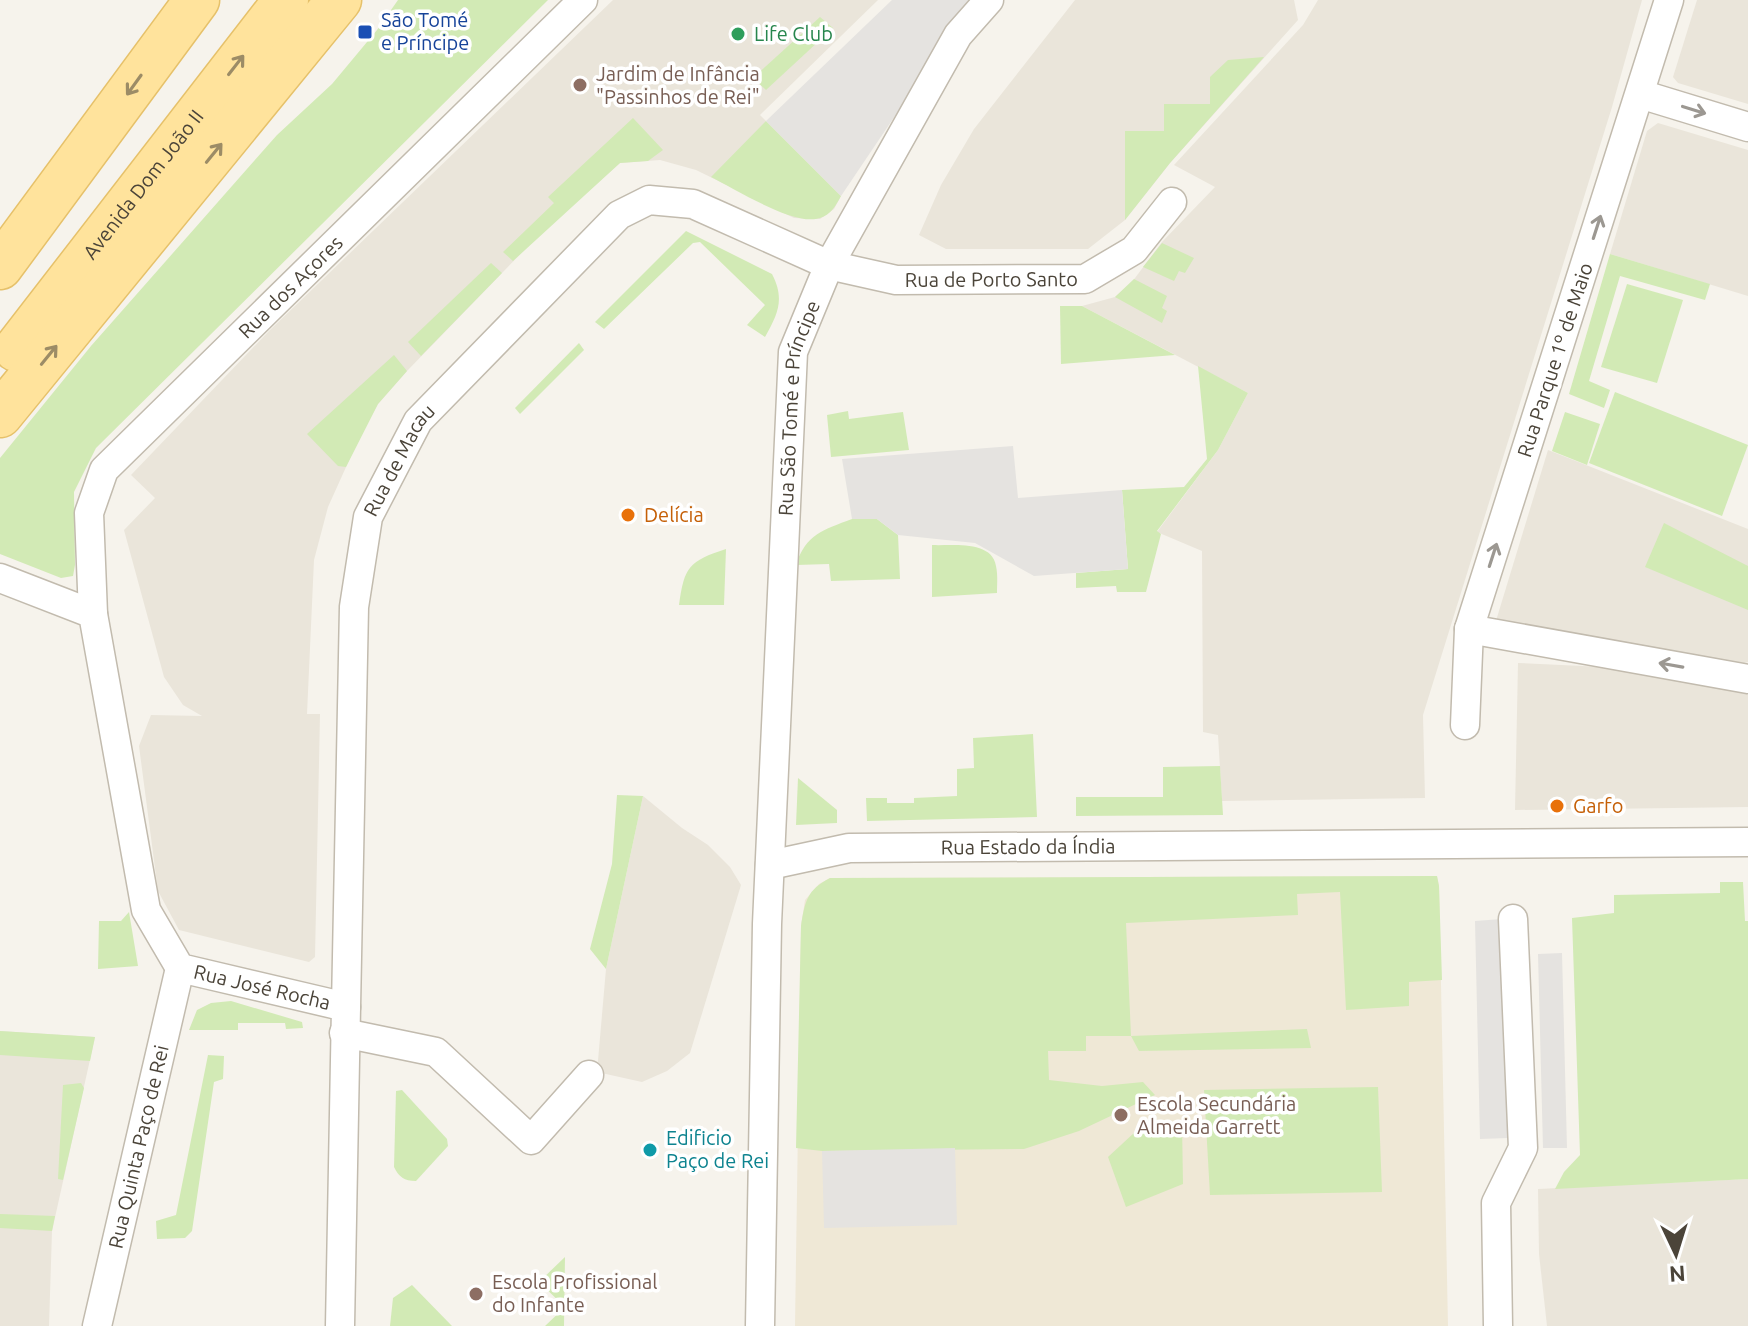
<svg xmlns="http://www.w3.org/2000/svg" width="1748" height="1326" viewBox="0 0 1748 1326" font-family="Ubuntu,sans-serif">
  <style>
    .residential { fill: #eae5da }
    .education { fill: #efe8d6 }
    .green { fill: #d2eab5 }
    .parking { fill: #e5e3e0 }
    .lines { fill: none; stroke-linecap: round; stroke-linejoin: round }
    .minor-casing { stroke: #c2bbae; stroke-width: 31 }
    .primary-casing { stroke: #e6c16a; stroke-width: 47 }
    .minor { stroke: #fff; stroke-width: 28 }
    .primary { stroke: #ffe39c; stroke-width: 44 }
    .oneway { stroke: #9c8c66 }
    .oneway2 { stroke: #9c9892 }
    .transit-dot { fill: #1a4fb4; stroke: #fff; stroke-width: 3 }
    .leisure-dot { fill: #2e9e5b; stroke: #fff; stroke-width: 3 }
    .education-dot { fill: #8d6e63; stroke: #fff; stroke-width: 3 }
    .food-dot { fill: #e8710a; stroke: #fff; stroke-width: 3 }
    .culture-dot { fill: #0f9aa8; stroke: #fff; stroke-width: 3 }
    .labels { text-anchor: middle; stroke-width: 7; stroke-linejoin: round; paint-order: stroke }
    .transit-label { font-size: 20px; fill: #164399; stroke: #fff; text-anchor: start }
    .leisure-label { font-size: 20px; fill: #27864d; stroke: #fff; text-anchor: start }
    .education-label { font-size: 20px; fill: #785e54; stroke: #fff; text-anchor: start }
    .street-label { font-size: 20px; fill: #4b4439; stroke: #fff }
    .food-label { font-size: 20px; fill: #c56008; stroke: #fff; text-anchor: start }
    .culture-label { font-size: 20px; fill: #0d838f; stroke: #fff; text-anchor: start }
  </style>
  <rect width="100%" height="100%" fill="#f6f3ec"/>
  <g class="residential">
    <polygon points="613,0 878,0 760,115 841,196 834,209 820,219 794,218 696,170 660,160 620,163 536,238 407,371 378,404 360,436 328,507 314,560 307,714 320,714 315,957 309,962 179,930 158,891 139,746 151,715 202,716 183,705 164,677 124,530 155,498 131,475 269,331"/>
    <polygon points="1075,0 1294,0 1298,20 1170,163 1125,220 1088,249 946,249 919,235 941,185 974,129"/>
    <polygon points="1318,0 1642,0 1612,107 1423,715 1425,798 1222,801 1218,735 1203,732 1202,551 1157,532 1218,450 1248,393 1082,306 1115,297 1132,282 1162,242 1215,187 1174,165 1303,25"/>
    <polygon points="1697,0 1748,0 1748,104 1678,83 1673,77"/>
    <polygon points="1658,123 1748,150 1748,296 1610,254 1647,131"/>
    <polygon points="1548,450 1748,529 1748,662 1736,665 1495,624"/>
    <polygon points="1518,663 1625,668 1736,686 1748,695 1748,807 1515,810"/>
    <polygon points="643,796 682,828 708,845 730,867 741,885 690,1053 667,1071 642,1082 597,1072 606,969"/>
    <polygon points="0,1031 95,1037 52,1231 49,1326 0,1326"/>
    <polygon points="1748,1179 1748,1326 1547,1326 1539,1254 1538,1189"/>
  </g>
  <polygon class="education" points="1437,876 1439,886 1448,1326 795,1326 801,926 805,900 819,884 830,878"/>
  <g class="green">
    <polygon points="398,0 548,0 96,448 74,492 75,565 73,576 61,578 0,554 0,458 91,346 277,135 332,84 377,30"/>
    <polygon points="820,17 833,28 766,90 753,78"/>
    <polygon points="1264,57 1170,163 1125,220 1125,131 1164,131 1164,104 1210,104 1210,77 1228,60"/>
    <polygon points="633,118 663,150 648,161 620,163 513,261 503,252 554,203 548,197"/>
    <path d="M766 121 841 196C836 205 831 215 820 218 795 227 735 189 711 177Z"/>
    <path d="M686 231 772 274C785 299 778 314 765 337L747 325 765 305 700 242 693 243 604 329 595 322Z"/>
    <polygon points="1162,243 1194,258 1185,273 1179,271 1174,281 1143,267"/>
    <polygon points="1610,254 1710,284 1705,300 1620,276 1589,381 1610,390 1604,408 1569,394"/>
    <polygon points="491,263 502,273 421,356 408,342"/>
    <polygon points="1134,279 1167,296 1162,308 1167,311 1162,323 1115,297"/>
    <polygon points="1627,284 1683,300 1657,383 1601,367"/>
    <polygon points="1060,306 1082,306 1175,355 1061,364"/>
    <polygon points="579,343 584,350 520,414 515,408"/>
    <polygon points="394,355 407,371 378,404 346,467 338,466 307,434"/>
    <polygon points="1198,366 1248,393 1218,450 1157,531 1161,534 1146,592 1117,592 1116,586 1076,588 1076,573 1128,569 1122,490 1184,487 1207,459"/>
    <polygon points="1615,392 1748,445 1722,516 1589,463"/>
    <polygon points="848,411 849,419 903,412 909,450 831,457 827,415"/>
    <polygon points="1565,412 1600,424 1587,465 1552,451"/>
    <path d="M852 519H877L898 535 900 579 831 581 829 564 796 565C806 534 823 530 852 519Z"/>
    <polygon points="1664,523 1748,566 1748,610 1645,567"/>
    <path d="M932 545C952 546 992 540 996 566 998 575 997 585 997 593L932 597Z"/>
    <path d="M726 549 724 605H679C684 567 689 561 726 549Z"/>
    <polygon points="1033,734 1037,817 867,821 866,798 887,798 887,803 914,803 914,798 957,796 957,769 974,768 973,738"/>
    <polygon points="1220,766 1223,815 1076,816 1076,797 1163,797 1163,767"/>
    <polygon points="798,778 837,810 837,823 796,825"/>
    <polygon points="617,795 643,796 606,969 590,949 612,864"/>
    <path d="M1437 876 1439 886 1442 980 1409 982V1006L1346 1010 1340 892 1297 894 1298 915 1126 923 1131 1036 1307 1029 1311 1048 1139 1051 1131 1036H1086V1051H1048L1049 1080 1102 1086 1143 1082 1155 1095 1079 1131 1024 1149 822 1151 796 1148 801 926C805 901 807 890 830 878Z"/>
    <polygon points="1720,882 1743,882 1745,921 1748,921 1748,1179 1555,1189 1564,1172 1580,1155 1572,918 1614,913 1614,895 1720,893"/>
    <polygon points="129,912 138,966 98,969 99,921 121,921"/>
    <polygon points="231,1001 302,1022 303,1028 286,1029 285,1023 238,1023 238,1030 189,1030 197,1010 211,1003"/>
    <polygon points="0,1031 95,1037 90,1061 0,1055"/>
    <polygon points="208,1055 224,1056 223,1079 214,1082 192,1231 185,1238 157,1239 156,1221 176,1215"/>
    <polygon points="81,1083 84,1088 63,1180 58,1179 63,1085"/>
    <polygon points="1378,1087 1382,1192 1210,1195 1204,1090"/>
    <path d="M402 1090 447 1139 448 1146 416 1181C404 1181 399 1177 394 1167L396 1091Z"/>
    <polygon points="1148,1120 1182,1123 1183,1184 1126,1207 1108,1157"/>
    <polygon points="0,1214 55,1216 52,1231 0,1228"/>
    <polygon points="565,1257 564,1326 545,1326 565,1307 539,1282"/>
    <polygon points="412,1285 452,1326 390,1326 393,1298"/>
  </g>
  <g class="parking">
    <polygon points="892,0 973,0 841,196 766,121"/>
    <polygon points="1013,446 1018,498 1122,490 1128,569 1034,576 975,543 898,535 877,519 852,519 842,459"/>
    <polygon points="1502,919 1508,1138 1480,1139 1475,921"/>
    <polygon points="1562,953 1567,1148 1543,1148 1538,954"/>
    <polygon points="955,1148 957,1225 824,1228 822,1151"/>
  </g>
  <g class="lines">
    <g class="minor-casing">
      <g id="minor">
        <polyline points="1640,94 1748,127"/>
        <path id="s1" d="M0 578 93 614 146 910 180 968 346 1007 340 1326"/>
        <path id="s2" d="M93 614 89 513 104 470 583 0"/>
        <polyline points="1469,629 1748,679"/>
        <polyline points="1465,725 1469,629 1669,0"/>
        <path id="s3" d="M770 865 849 848 1748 842"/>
        <path id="s4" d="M346 1007 354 607 368 517 418 421 619 215 649 200 693 204 829 265 896 280 1085 279 1134 250 1172 202"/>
        <polyline points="344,1033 436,1052 531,1140 589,1075"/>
        <path id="s5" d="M97 1326 180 968"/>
        <path id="s6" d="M760 1326 767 924 793 352 829 265 958 35 989 0"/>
        <polyline points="1498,1326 1496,1203 1523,1148 1513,919"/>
      </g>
    </g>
    <g class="primary-casing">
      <g id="primary">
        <polyline points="0,267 197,0"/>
        <path id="s7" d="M16 349 286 0"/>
        <polyline points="0,415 339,0"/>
      </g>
    </g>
    <use href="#minor" class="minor"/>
    <use href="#primary" class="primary"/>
  </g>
  <defs><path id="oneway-shaft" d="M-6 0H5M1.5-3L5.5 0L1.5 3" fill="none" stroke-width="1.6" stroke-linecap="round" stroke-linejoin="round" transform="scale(2)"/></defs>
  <g class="oneway">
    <use href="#oneway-shaft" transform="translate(236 65) rotate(-52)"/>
    <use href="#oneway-shaft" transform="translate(134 85) rotate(126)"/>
    <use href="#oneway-shaft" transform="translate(214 153) rotate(-51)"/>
    <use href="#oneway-shaft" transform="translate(49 355) rotate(-51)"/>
  </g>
  <g class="oneway2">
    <use href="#oneway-shaft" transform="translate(1694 110) rotate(17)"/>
    <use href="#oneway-shaft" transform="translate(1597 227) rotate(-72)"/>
    <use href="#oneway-shaft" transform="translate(1493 555) rotate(-72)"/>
    <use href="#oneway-shaft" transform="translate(1671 665) rotate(-170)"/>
  </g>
  <rect class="transit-dot" x="357" y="24" width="16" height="16" rx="4"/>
  <circle class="leisure-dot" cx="738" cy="34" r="8"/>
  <g class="education-dot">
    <circle cx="580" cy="85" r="8"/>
    <circle cx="1121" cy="1115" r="8"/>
    <circle cx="476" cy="1294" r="8"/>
  </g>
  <g class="food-dot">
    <circle cx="628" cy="515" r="8"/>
    <circle cx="1557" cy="806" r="8"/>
  </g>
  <circle class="culture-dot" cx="650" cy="1150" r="8"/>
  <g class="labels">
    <g class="transit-label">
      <text x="381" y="27">São Tomé<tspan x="381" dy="23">e Príncipe</tspan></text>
    </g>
    <g class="leisure-label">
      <text x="754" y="41">Life Club</text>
    </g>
    <g class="education-label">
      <text x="596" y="81">Jardim de Infância<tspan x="596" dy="23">"Passinhos de Rei"</tspan></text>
      <text x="1137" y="1111">Escola Secundária<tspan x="1137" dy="23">Almeida Garrett</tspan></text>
      <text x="492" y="1289">Escola Profissional<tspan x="492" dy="23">do Infante</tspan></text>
    </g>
    <g class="street-label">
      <text dy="7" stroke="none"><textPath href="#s7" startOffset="208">Avenida Dom João II</textPath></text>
      <text dy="7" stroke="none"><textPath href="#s4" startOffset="1278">Rua de Porto Santo</textPath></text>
      <text dy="7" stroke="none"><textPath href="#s2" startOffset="408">Rua dos Açores</textPath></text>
      <text transform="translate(1555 360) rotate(-72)" y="7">Rua Parque 1º de Maio</text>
      <text dy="7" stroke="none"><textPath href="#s6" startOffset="920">Rua São Tomé e Príncipe</textPath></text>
      <text dy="7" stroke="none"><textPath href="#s4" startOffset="556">Rua de Macau</textPath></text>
      <text dy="7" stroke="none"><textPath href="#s3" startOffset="260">Rua Estado da Índia</textPath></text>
      <text dy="7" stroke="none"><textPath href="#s1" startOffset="552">Rua José Rocha</textPath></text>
      <text dy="7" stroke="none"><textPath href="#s5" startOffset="184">Rua Quinta Paço de Rei</textPath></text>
    </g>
    <g class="food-label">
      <text x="644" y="522">Delícia</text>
      <text x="1573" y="813">Garfo</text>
    </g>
    <g class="culture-label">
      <text x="666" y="1145">Edificio<tspan x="666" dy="23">Paço de Rei</tspan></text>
    </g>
  </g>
  <g transform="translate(1676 1254) rotate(176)" stroke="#ffffff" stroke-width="6" paint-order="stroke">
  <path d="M0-6L14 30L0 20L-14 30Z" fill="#4b4439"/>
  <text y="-12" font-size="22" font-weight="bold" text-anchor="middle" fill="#4b4439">N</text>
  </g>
</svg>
